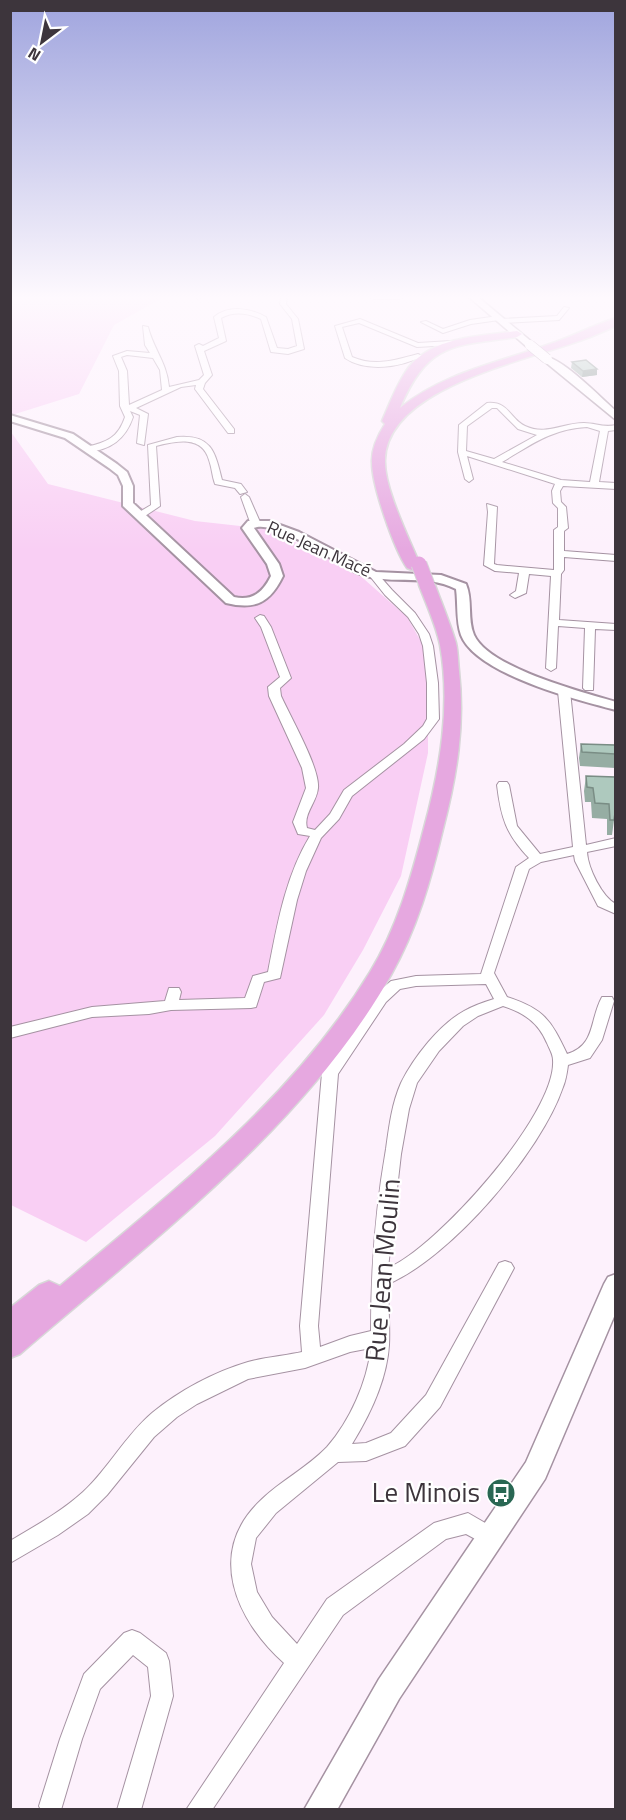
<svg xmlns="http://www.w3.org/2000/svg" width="626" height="1820" viewBox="0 0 626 1820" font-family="'Titillium Web',sans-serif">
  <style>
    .green { fill: #f9cff4 }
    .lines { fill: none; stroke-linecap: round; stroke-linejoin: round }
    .minor-casing { stroke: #a592a2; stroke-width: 2 }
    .tertiary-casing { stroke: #a592a2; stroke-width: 4 }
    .secondary-casing { stroke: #a592a2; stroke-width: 3 }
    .trunk-casing { stroke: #d8d7d8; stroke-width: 3 }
    .minor { fill: #fff; fill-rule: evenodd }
    .tertiary { fill: #fff; fill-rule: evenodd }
    .secondary { fill: #fff; fill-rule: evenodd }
    .trunk { fill: #e6a8e0; fill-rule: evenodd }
    .secondary-bridge-casing { stroke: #a592a2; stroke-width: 11; stroke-linecap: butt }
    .trunk-bridge-casing { stroke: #d8d7d8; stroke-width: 17; stroke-linecap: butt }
    .secondary-bridge { stroke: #fff; stroke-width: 10 }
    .trunk-bridge { stroke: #e6a8e0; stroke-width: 15 }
    .wall { fill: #96ada3 }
    .shaded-wall { fill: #7a8d85 }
    .building { fill: #aec9be; stroke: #7a8d85; stroke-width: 1.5 }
    .labels { text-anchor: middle; stroke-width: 4.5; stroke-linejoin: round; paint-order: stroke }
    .far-street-label { font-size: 18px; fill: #3d353c; stroke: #fff }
    .near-street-label { font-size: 27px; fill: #3d353c; stroke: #fff }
    .near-poi-label { font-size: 27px; fill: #3d353c; stroke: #fff; text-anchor: end }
  </style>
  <rect width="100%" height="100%" fill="#fdf1fc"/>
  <g class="green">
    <polygon points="11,297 164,297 114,325 79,394 12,415"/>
    <polygon points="11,432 48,484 195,521 268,529 356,572 407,617 423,645 428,692 428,753 401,876 363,950 324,1015 215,1136 86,1242 11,1205"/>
  </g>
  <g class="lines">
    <g class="minor-casing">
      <g id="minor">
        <polygon points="194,297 201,297 198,299"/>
        <path d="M281 297H287L286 304 298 319 304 349 288 354 271 352 261 319C248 313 234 311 221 318L226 341 204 351 212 375 205 383 203 389 234 429V433H228L195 389 196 385 181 387 136 408 148 414 144 445 137 443 140 415 130 411 133 417C126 438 110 452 86 451V447C107 442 118 438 125 417L120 406 119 371 113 356 127 351 150 353 145 345 143 326 148 327C154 350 167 363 169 387L199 380 204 375 195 346 199 344 203 346 219 338 214 317C229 305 250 308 266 317L277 348 288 349 297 346 292 319 280 304ZM127 355 153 358 160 370 162 390 129 405 127 371 121 357Z"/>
        <polygon points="370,297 403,297 400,299 373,299"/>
        <polygon points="564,307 569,308 559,320 502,323 499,320 471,324 443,333 421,322 426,321 443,329 470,320 498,316 501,319 557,316"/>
        <path d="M360 319 418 343 451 341 455 343 451 345 417 347 359 323 342 327 352 357C375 367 395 360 418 354L422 356C401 368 365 372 345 358L335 326Z"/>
        <path d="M487 403C509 401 509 418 525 426 546 436 562 423 584 423 596 423 603 428 616 425V430L608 431 599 482 616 483V489L563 486 560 491 561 502 566 507 568 528 564 531V551L616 555V561L564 557V570L561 574 559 620 616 624V630L595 629 593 690H585L583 688 585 628 558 626 556 668 551 671 546 668 551 576 529 574 526 593 515 598 510 595 516 591 519 573 495 571 484 565 488 512 487 504 497 507 494 564 497 565 554 570V530L558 527V508L553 503 552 491 555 484 467 456 473 479 469 482 465 479 458 452 459 425ZM492 408H497L518 429 537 435 494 459 466 451 467 426ZM587 427 600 431 590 482 561 480 502 462C531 445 551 429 587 427Z"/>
        <path d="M177 437C211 434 215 451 222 480L241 484 247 492 240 494 235 488 215 484C212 476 212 468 209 460 202 435 176 441 156 446L160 506 142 518H136V514L151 505 148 445Z"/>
        <polygon points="245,494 249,497 260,522 258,524 250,522 241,497"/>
        <path d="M374 572 377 573 392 590 415 613 429 634 433 646 438 683 439 719 424 739 352 796 339 819 321 838 306 871 297 900 280 978 264 982 256 1007 251 1008 171 1010 149 1014 92 1017 10 1038V1027L92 1007 165 1001 169 988H179L181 992 179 1000 245 998 253 976 268 972C277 926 285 877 310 836L298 834 293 822 306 788 302 768 269 696 268 687 280 677 261 627 255 618 260 615 264 616 271 627 291 678 280 688 281 696C290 716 320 768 318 788 317 802 303 814 307 828L315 830 330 814 344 790 404 744 423 726 427 719V683L423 646 419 634 408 617 385 595 369 575Z"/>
        <path d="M564 688 570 691 586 845 616 838V846L587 852C588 868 602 897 616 904V914L598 906 575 861 574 855 541 862 529 869 494 973 507 997C544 1009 551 1020 567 1054 596 1045 589 1021 602 997H612L614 1001 602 1040 590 1058 568 1065C567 1072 566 1080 563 1087 541 1152 451 1257 388 1284 388 1304 390 1325 389 1345 387 1379 370 1415 352 1444L366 1443 391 1433 426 1395 499 1263 505 1261 511 1263 514 1268 440 1407 405 1446 366 1461 338 1462 276 1513 256 1538 251 1564 257 1592 272 1617 297 1644 327 1599 434 1523 468 1513 499 1531 502 1538 499 1545 492 1548 466 1534 446 1539 343 1615 212 1810H186L284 1663C236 1620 206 1553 260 1501 280 1481 307 1468 327 1447 350 1421 367 1382 371 1348L350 1352 305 1368 248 1379 197 1404 177 1417 154 1437 107 1495 88 1514 58 1535 10 1563V1541C35 1526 61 1512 83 1492 108 1469 125 1436 152 1413 179 1391 214 1372 248 1362 266 1357 284 1356 302 1352L300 1326 322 1073 376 994 391 981 416 976 481 974 516 867 529 858C506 834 501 818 497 785L499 782H507L509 785 517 826 540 854 573 847 558 691ZM486 984 494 999C484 1002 473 1006 464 1011 439 1025 414 1057 401 1083 392 1103 389 1127 386 1149 375 1212 371 1268 371 1331L350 1336 320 1347 318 1326 338 1074 386 1002 400 989 416 986ZM503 1006C524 1013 538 1022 547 1043 549 1048 553 1054 553 1060 557 1114 436 1248 388 1268L401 1154 409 1109 417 1083 439 1051 463 1026 478 1016Z"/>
        <polygon points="132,1630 140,1633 166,1653 169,1661 173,1696 141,1810 117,1810 151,1696 148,1667 133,1655 100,1689 82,1739 61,1810 41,1810 39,1806 60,1739 84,1674 124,1633"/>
      </g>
    </g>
    <g class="tertiary-casing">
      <path id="tertiary" d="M10 415 73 434 117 464 127 472 133 486V503L234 597C253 601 263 592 271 576L267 564 242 528 248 521H269L299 532 376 572 441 575 466 584C473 600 467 619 474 635 489 668 582 692 616 702V710C577 700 476 674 461 635 456 621 458 603 456 589 424 572 386 588 353 571 333 561 274 519 254 528L279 564 283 576C270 603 255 610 226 603L123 506V486L118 475 109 468 65 438 10 421Z"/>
    </g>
    <g class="secondary-casing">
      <g id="secondary">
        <polygon points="469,297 478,297 533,343 533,347 527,347"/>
        <path d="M544 357C560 355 602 399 616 411V420L544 361Z"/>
        <polygon points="616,1274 616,1312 545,1479 399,1699 337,1810 304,1810 379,1679 526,1462 604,1284 608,1277"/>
      </g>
    </g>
    <g class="trunk-casing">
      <g id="trunk">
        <path d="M616 318V326L595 335C538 359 387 384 385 460 384 488 409 538 420 565L412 570 407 568C394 549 372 486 372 463 371 449 378 435 385 424L382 421C390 403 397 383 409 367 434 336 481 336 517 331L522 334 517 337C453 346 428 342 400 408 443 373 497 363 547 345 570 338 593 325 616 318Z"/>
        <path d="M427 580 435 585C442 604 450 623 456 643 458 651 458 662 459 671 465 726 457 775 443 829 431 880 417 929 391 975 304 1128 151 1241 20 1354L10 1358V1308L39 1285 49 1281 60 1286C172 1192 293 1099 370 972 397 928 411 878 424 828 440 769 451 706 440 645 436 625 426 604 419 585Z"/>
      </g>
    </g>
    <use href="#minor" class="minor"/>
    <use href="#tertiary" class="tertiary"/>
    <use href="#secondary" class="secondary"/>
    <use href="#trunk" class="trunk"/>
    <g class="secondary-bridge-casing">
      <polyline id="secondary-bridge" points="530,345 547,359"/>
    </g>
    <g class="trunk-bridge-casing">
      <polyline id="trunk-bridge" points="419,564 427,585"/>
    </g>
    <use href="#secondary-bridge" class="secondary-bridge"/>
    <use href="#trunk-bridge" class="trunk-bridge"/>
  </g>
  <g class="wall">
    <polygon points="572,362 597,369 597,375 582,377 571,368"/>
    <polygon points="581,744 615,745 615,768 580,766 579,758"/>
    <polygon points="586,776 615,777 615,813 612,835 607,835 607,819 592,818 591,802 585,802 584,791"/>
  </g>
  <polygon class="shaded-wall" points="597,369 597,375 582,377 583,371"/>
  <g class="building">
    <polygon points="586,360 597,369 583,371 572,362"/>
    <polygon points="581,744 615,745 615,754 582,752"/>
    <polygon points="586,776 615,777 615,813 614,820 610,820 609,804 595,803 593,788 587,787"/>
  </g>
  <linearGradient id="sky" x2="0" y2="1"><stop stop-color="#a0a5de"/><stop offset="0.54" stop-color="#fef9fe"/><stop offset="1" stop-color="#fef9fe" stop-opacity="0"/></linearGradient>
  <rect width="626" height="551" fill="url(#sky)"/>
  <defs>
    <g id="bus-disc" transform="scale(1.5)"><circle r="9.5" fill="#296753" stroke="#fff"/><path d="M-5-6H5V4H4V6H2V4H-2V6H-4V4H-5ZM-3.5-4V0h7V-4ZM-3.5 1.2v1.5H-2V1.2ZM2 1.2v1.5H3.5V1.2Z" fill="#fff"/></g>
  </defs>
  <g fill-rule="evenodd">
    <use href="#bus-disc" x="501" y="1493"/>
  </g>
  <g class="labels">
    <g class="far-street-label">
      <text transform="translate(319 549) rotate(24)" y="6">Rue Jean Macé</text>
    </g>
    <g class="near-street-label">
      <text transform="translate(383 1270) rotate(-85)" y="9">Rue Jean Moulin</text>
    </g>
    <g class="near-poi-label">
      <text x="480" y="1502">Le Minois</text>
    </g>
  </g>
  <rect width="626" height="1820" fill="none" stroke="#3d353c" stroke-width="24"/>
  <g transform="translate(42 42) rotate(212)" stroke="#ffffff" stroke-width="4.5" paint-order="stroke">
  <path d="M0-4.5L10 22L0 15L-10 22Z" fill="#3d353c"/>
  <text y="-9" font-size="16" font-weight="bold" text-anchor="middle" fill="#3d353c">N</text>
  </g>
</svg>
